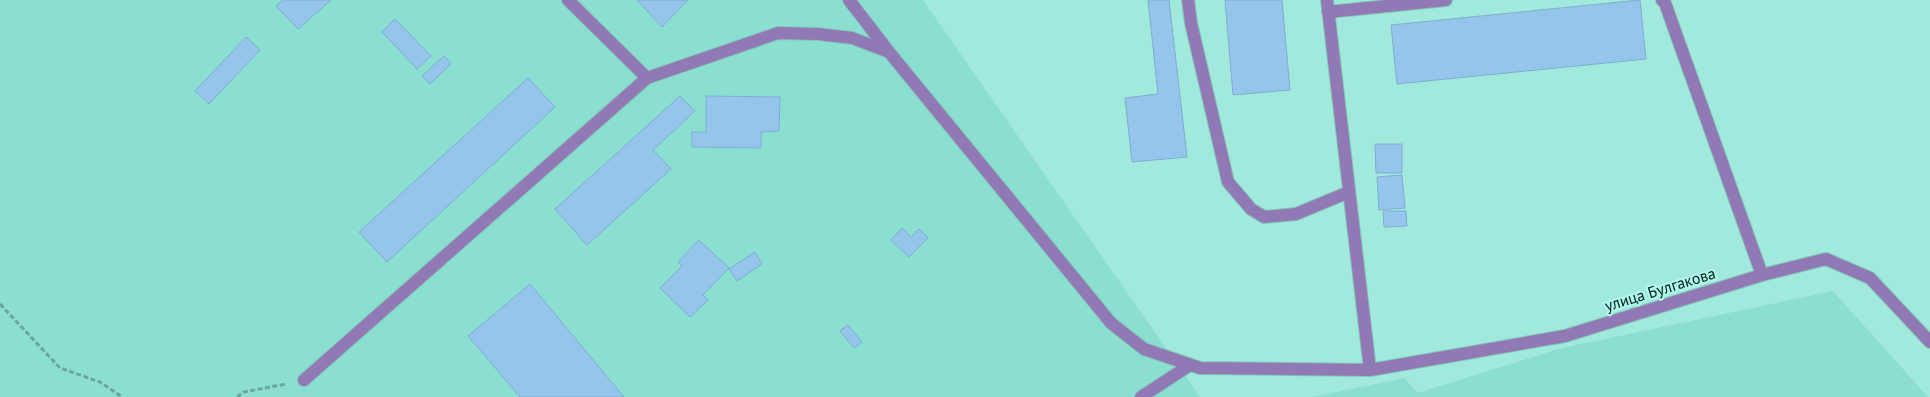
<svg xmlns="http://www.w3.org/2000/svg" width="1930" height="397" viewBox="0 0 1930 397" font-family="'PT Sans',sans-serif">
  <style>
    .built { fill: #8bdfd1 }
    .building { fill: #95c5eb; stroke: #7eadd2 }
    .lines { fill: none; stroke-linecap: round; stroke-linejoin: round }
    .minor-casing { stroke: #84c5b9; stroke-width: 14 }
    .path { stroke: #6ca59b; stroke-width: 3; stroke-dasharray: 5 2.5; stroke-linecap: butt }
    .minor { stroke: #9179b5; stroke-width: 12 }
    .labels { text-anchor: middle; stroke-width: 4.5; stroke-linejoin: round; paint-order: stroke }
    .street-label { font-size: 16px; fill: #011f1b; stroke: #aef7ea }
  </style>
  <rect width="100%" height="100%" fill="#a1e9dc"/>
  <g class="built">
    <polygon points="0,0 923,0 1200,397 0,397"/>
    <polygon points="1833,291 1928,397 1312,397 1405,378 1417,393 1562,348"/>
  </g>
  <g class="building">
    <polygon points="283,0 331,0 298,29 276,6"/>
    <polygon points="637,0 688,0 662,27"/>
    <polygon points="1148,0 1169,0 1187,157 1132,162 1125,98 1158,94"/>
    <polygon points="1225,0 1282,0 1290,90 1233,95"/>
    <polygon points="1640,0 1646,59 1397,84 1391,25"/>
    <polygon points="395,19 431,56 417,69 382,32"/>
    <polygon points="246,37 260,50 209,104 195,91"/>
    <polygon points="444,56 451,64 430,84 422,76"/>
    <polygon points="528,78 555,107 387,262 359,232"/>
    <polygon points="680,96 695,111 653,150 671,169 587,245 555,209"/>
    <polygon points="706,96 780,97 779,131 761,132 761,148 692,147 692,132 706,132"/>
    <polygon points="1375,144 1402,144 1402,173 1376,173"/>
    <polygon points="1402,175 1405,208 1379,210 1377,177"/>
    <polygon points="1383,211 1406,211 1407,226 1384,227"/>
    <polygon points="902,228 911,237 919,229 928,238 909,257 891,240"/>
    <polygon points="699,240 729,268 703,295 708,300 690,317 660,288 682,266 678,262"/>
    <polygon points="755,252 762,264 737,281 729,269"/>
    <polygon points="530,284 624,397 520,397 468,336"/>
    <polygon points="848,325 862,342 854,348 840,331"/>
  </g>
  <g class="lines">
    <g class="minor-casing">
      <g id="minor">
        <polyline points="568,0 647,78 778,33 818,34 852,38 889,52"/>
        <polyline points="849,0 889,52 1111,323 1144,349 1200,368 1370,370 1565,336 1762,275 1826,259 1870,278 1930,342"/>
        <polyline points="1188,0 1191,23 1228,182 1251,209 1264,217 1296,214 1349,192"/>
        <polyline points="1327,0 1370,370"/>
        <polyline points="1662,0 1665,3 1762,275"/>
        <polyline points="1328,12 1446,0"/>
        <polyline points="304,380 647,78"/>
        <polyline points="1141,397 1190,365"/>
      </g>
    </g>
    <g class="path">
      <polyline points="0,304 60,368 100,382 122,397"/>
      <polyline points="237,397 244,392 286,384"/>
    </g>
    <use href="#minor" class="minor"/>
  </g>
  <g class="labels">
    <g class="street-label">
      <text transform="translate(1660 289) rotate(-17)" y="6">улица Булгакова</text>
    </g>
  </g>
</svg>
